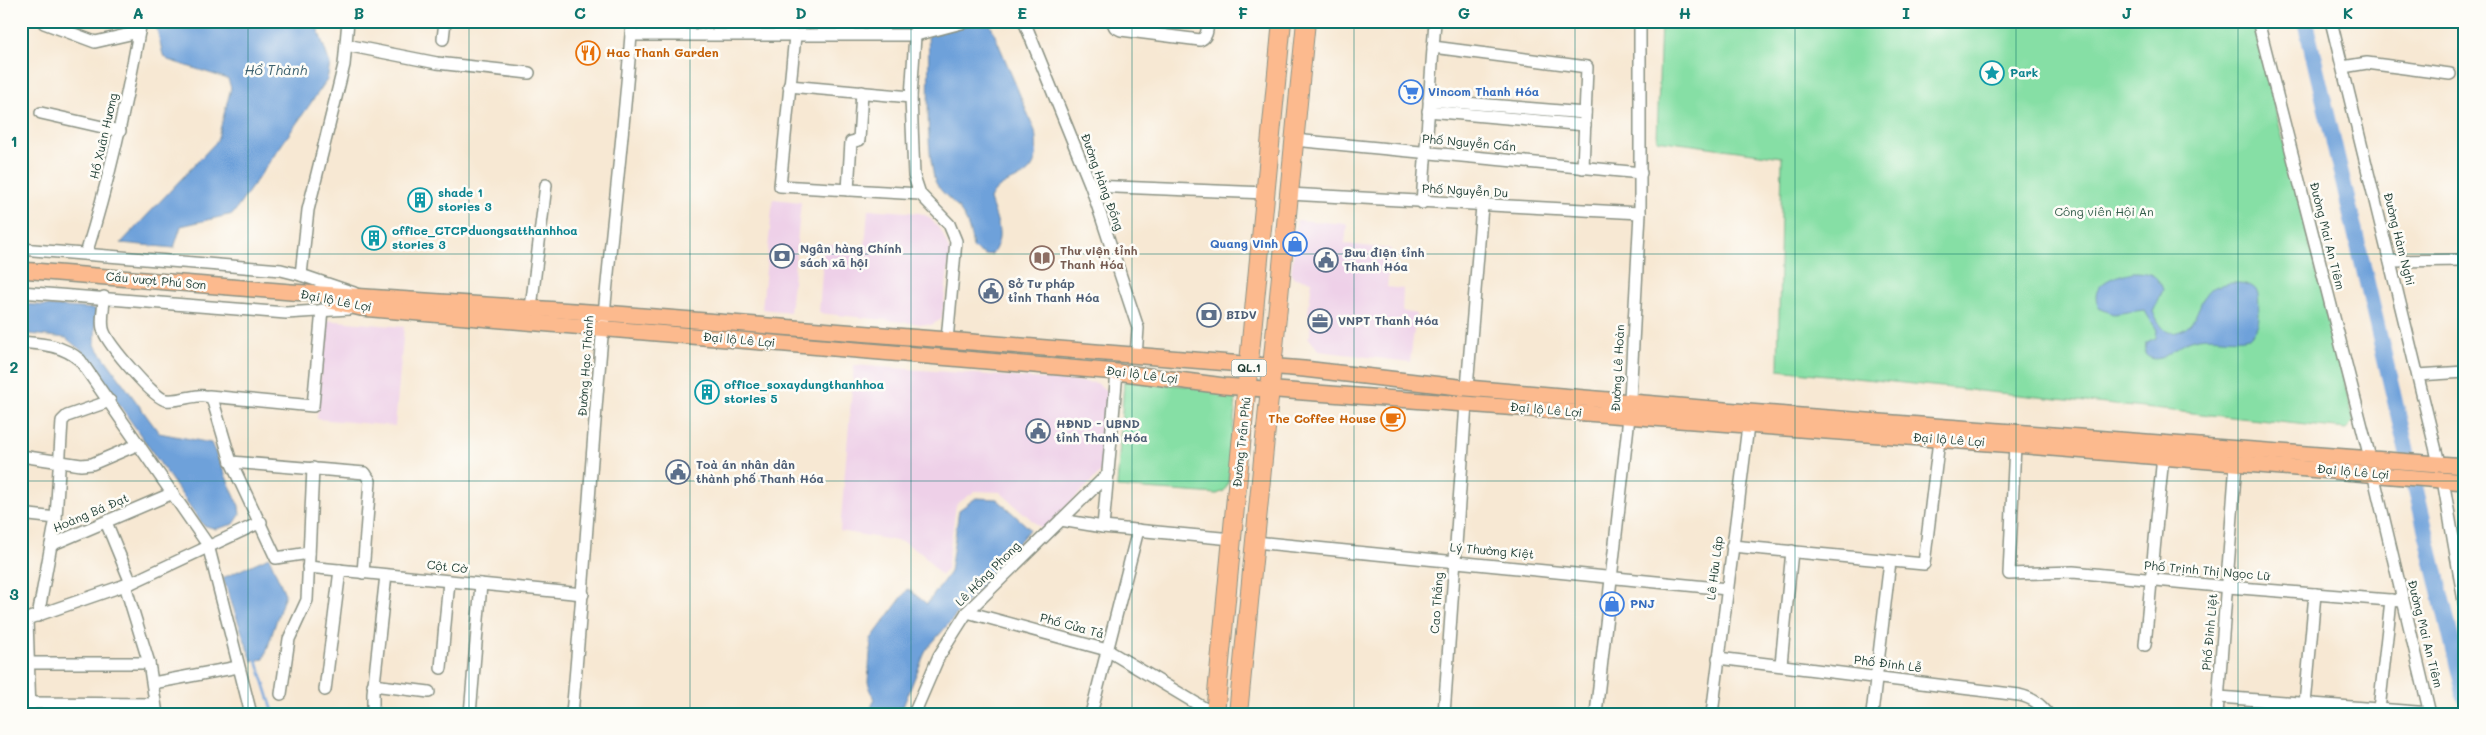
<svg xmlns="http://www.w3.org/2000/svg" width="2486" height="735" viewBox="0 0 2486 735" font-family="Mali,sans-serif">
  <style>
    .built { fill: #eed0e8 }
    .green { fill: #86dfa5; stroke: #528e6c }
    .water { fill: #6ea1da; stroke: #466f87 }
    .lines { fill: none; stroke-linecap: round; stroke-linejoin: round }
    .stream { stroke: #6ea1da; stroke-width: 2.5 }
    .river { stroke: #6ea1da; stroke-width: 16 }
    .minor-casing { stroke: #8b9284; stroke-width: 14 }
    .major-casing { stroke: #8b9284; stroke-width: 18 }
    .highway-casing { stroke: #8b9284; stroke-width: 20 }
    .minor { stroke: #fff; stroke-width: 11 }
    .major { stroke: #fcba8e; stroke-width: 15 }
    .highway { stroke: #fcba8e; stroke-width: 18 }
    .grid { fill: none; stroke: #0f766e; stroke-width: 1; stroke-opacity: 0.55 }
    .labels { text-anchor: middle; stroke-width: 5; stroke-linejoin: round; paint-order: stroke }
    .shield { fill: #fdfcf7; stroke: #62766e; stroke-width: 1 }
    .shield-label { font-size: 11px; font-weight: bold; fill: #1f3d34 }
    .food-label { font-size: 12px; font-weight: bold; fill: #c56008; stroke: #fdfcf7; text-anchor: start }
    .culture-label { font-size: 12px; font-weight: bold; fill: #0d838f; stroke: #fdfcf7; text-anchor: start }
    .shop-label { font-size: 12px; font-weight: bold; fill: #366cbe; stroke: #fdfcf7; text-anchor: start }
    .street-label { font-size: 12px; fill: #1f3d34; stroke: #fdfcf7 }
    .park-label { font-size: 12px; fill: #345d4b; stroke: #fdfcf7 }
    .service-label { font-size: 12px; font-weight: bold; fill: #4e5e75; stroke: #fdfcf7; text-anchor: start }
    .education-label { font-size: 12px; font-weight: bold; fill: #785e54; stroke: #fdfcf7; text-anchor: start }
    .water-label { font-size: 14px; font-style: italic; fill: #3b606e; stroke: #fdfcf7 }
    .neatline { fill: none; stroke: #0f766e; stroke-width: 2 }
    .grid-label { font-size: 16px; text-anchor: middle; font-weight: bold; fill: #0f766e }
  </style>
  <rect width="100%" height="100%" fill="#fdfcf7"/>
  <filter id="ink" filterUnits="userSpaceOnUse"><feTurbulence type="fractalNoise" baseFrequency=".02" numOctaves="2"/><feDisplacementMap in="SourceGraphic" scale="10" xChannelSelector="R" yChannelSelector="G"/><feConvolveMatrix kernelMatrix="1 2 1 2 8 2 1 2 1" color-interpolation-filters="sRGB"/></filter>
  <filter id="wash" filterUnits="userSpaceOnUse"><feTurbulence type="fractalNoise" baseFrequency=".0096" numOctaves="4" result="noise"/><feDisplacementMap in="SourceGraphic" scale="20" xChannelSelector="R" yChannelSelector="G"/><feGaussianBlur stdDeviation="1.12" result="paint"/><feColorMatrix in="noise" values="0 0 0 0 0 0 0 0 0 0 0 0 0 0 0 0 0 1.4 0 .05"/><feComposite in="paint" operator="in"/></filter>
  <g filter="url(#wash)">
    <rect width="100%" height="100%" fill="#f7e8d3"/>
    <g class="built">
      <polygon points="773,199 801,202 790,312 762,309"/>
      <polygon points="868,209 920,213 929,217 942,232 950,252 942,319 931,325 819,313 824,244 865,247"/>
      <polygon points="1297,220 1347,224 1345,244 1391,249 1387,287 1403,289 1402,311 1416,314 1410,362 1319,351 1308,337 1310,335 1311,314 1308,313 1312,281 1295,278 1291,275"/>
      <polygon points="324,320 404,327 395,426 317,419"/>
      <polygon points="854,365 1097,383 1108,392 1103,470 1043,530 1000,492 975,491 956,505 947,569 941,576 923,554 903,542 840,531"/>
    </g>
    <g class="green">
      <polygon points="1661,21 2253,21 2354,421 2346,429 1778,370 1782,157 1657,140"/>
      <polygon points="1124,381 1225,389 1233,392 1236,398 1228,484 1224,491 1217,494 1117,487"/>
    </g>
    <g class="water">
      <polygon points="155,21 315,21 330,64 327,80 233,214 181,226 174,248 121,243 217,141 231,88 228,79 168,60 163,55"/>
      <path d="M927 21H989L1035 131C1045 191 1004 169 990 199 996 219 1006 236 992 254L985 255 973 248C971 234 968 221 959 209 952 199 936 190 934 177 923 126 932 73 927 21Z"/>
      <path d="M2133 272C2148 272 2158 274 2163 290L2153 312C2159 322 2164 336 2177 332 2198 327 2196 304 2209 291 2218 282 2248 279 2256 290 2260 296 2258 306 2259 313 2259 324 2257 329 2249 337 2229 342 2209 333 2190 340 2176 345 2159 369 2145 354L2146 342 2156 338 2157 330 2144 310 2113 314 2099 308C2087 284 2114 276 2133 272Z"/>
      <polygon points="21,304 96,309 95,345 159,433 211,443 239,506 240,515 234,524 216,529 203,525 82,351 66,338 21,333"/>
      <polygon points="976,498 997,499 1030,529 926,650 900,714 869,714 874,700 868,682 871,639 908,589 927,604 950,572 959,510"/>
      <polygon points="269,557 285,594 264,659 252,661 223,578"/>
    </g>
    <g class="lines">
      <polyline class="stream" points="257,661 274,714"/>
      <polyline class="river" points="2305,21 2465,697"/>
    </g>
  </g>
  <g filter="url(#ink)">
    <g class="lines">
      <g class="minor-casing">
        <g id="minor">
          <polyline points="916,21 911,97 914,176 920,194 949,224 956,241 947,340"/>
          <polyline points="1024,21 1091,186 1138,328 1136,356"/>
          <path d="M1112 21 1115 27 1121 30 1200 40C1208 37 1207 29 1208 21"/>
          <polyline points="2258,21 2370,458"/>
          <polyline points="2331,21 2439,463"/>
          <polyline points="44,23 95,42 139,32"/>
          <polyline points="631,35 916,35 969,21"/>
          <polyline points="795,36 780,186 920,194"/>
          <polyline points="443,39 445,21"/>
          <polyline points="346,45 437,63 529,73"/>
          <polyline points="1433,47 1587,67 1583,168"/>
          <polyline points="2343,67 2367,63 2450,74"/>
          <polyline points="789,86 911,97"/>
          <polyline points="1429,100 1585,113"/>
          <polyline points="1428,111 1585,125"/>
          <polyline points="41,113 120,131"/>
          <polyline points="1294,140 1641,173"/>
          <polyline points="1091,186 1266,193"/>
          <polyline points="848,190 851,142 859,140 862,92"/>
          <polyline points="1289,194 1640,213"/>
          <polyline points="1422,203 1435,21"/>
          <polyline points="21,249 281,270 301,275 354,293"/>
          <path d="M86 254C110 178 127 100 141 21"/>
          <polyline points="2390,261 2465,260"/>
          <polyline points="301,275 308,210 344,65 348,21"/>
          <polyline points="21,292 286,313 349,309"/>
          <path d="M104 297C104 308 100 323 104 332 109 345 154 399 166 400 181 402 200 391 212 398L231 462 276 558 309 553"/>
          <polyline points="531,308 546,185"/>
          <path d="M21 342C44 344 62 345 80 360L208 545 251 714"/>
          <polyline points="2418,375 2465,372"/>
          <polyline points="1467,388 1482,206"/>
          <polyline points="209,396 313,406 322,310"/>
          <polyline points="2015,445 2009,574 2073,572 2228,587 2402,601"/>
          <polyline points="21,456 81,465 92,464 139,444"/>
          <polyline points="231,462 365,473 370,481 363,573"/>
          <polyline points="2373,473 2430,714"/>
          <polyline points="2443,480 2465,607"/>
          <polyline points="21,514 56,518 51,545 173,493"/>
          <polyline points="56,518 62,421 67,416 110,401"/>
          <polyline points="1061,520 1103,527 1232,539"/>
          <polyline points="106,522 131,583"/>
          <polyline points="1103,527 1117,372"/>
          <polyline points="1255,542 1727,589"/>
          <polyline points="1732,546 1924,564 1940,432"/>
          <polyline points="308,567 583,594"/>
          <polyline points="125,585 149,663 157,714"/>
          <polyline points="967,612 1107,650 1214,714"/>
          <polyline points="38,616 51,545"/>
          <polyline points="27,619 30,714"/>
          <polyline points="21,621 131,583 261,522"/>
          <polyline points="2145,645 2163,456"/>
          <path d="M1718 658 2019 695C2032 698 2039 703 2048 714"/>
          <polyline points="28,663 149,663"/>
          <polyline points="1781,664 1792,551"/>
          <polyline points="441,668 449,581"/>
          <polyline points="153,683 238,667"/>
          <polyline points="373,685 429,692"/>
          <polyline points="325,690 340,570"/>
          <polyline points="281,694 289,639 307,600 313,468"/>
          <polyline points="2219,697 2430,713"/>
          <polyline points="30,703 155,704"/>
          <polyline points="2305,704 2315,594"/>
          <polyline points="2379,710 2391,600"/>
          <polyline points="373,714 373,693 386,575"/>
          <polyline points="470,714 481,584"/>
          <path d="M572 714C584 585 591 455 603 326 612 224 625 123 632 21"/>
          <polyline points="914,714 939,656 967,612 1109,473"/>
          <polyline points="1091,714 1138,530"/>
          <polyline points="1444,714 1466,404"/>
          <polyline points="1596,714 1629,417 1640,213 1640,21"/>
          <polyline points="1712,714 1748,426"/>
          <polyline points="1872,714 1890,561"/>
          <polyline points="2217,714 2236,462"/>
        </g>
      </g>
      <g class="major-casing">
        <g id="major">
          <polyline points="21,270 291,292 604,313 947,340 1304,369 1467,388 1748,412 2465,466"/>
          <polyline points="331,301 361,308 1117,372 1224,386 1303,392 2015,445 2465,482"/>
        </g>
      </g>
      <g class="highway-casing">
        <g id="highway">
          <polyline points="1215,714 1282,21"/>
          <polyline points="1238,714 1306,21"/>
        </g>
      </g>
      <use href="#minor" class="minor"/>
      <use href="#major" class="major"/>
      <use href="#highway" class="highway"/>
    </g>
  </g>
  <path class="grid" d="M248 21V714M469 21V714M690 21V714M911 21V714M1132 21V714M1354 21V714M1575 21V714M1795 21V714M2016 21V714M2238 21V714M21 254H2465M21 481H2465"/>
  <defs>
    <g id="restaurant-ring" transform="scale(1.25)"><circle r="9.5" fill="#fdfcf7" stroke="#e8710a" stroke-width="1.5"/><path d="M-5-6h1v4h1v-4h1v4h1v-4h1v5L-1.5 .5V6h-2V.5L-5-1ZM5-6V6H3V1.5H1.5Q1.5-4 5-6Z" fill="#e8710a"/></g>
    <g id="sight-ring" transform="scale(1.25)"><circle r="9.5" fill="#fdfcf7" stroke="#0f9aa8" stroke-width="1.5"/><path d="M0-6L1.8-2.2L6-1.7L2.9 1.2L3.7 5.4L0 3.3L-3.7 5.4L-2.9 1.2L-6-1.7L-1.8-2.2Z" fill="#0f9aa8"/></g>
    <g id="supermarket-ring" transform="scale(1.25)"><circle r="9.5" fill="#fdfcf7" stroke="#3f7fe0" stroke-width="1.5"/><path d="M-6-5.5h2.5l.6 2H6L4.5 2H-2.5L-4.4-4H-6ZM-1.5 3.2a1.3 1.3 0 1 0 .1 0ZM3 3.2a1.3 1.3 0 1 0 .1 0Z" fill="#3f7fe0"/></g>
    <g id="building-ring" transform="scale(1.25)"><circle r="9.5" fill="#fdfcf7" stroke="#0f9aa8" stroke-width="1.5"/><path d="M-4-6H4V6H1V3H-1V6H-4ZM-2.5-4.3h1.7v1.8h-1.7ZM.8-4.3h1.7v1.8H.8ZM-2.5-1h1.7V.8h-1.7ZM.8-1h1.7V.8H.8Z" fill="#0f9aa8"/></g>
    <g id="shop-ring" transform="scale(1.25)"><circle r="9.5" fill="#fdfcf7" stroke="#3f7fe0" stroke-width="1.5"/><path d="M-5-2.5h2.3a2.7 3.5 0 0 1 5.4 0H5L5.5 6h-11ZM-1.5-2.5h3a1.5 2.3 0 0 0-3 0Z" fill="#3f7fe0"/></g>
    <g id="bank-ring" transform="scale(1.25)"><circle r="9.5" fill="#fdfcf7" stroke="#5c6f8a" stroke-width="1.5"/><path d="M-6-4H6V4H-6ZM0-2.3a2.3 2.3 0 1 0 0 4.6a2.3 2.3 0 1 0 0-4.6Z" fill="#5c6f8a"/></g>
    <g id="library-ring" transform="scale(1.25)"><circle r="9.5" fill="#fdfcf7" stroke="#8d6e63" stroke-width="1.5"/><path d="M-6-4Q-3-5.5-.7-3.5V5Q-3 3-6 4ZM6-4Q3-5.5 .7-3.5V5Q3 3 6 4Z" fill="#8d6e63"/></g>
    <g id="civic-ring" transform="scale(1.25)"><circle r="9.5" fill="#fdfcf7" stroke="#5c6f8a" stroke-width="1.5"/><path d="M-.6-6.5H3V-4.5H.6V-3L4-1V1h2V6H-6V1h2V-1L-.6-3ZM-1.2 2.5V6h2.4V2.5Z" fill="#5c6f8a"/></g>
    <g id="office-ring" transform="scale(1.25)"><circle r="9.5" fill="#fdfcf7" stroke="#5c6f8a" stroke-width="1.5"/><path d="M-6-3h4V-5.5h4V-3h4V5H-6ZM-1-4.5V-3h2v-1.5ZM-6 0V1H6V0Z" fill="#5c6f8a"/></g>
    <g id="cafe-ring" transform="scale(1.25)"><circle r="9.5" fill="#fdfcf7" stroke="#e8710a" stroke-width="1.5"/><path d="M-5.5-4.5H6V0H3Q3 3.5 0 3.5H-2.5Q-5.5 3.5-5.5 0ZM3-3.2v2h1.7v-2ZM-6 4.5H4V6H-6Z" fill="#e8710a"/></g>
  </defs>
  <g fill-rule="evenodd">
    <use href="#restaurant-ring" x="588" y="53"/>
    <use href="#sight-ring" x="1992" y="73"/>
    <use href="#supermarket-ring" x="1411" y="92"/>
    <use href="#building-ring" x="420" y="200"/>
    <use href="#building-ring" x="374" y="238"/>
    <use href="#shop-ring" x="1295" y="244"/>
    <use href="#bank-ring" x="782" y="256"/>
    <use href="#library-ring" x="1042" y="258"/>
    <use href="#civic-ring" x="1326" y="260"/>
    <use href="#civic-ring" x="991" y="291"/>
    <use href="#bank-ring" x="1209" y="315"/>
    <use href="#office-ring" x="1320" y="321"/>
    <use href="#building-ring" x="707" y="392"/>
    <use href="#cafe-ring" x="1393" y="419"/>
    <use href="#civic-ring" x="1038" y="431"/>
    <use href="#civic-ring" x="678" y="472"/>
    <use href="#shop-ring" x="1612" y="604"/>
  </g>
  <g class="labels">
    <rect class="shield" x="1231.5" y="359.5" width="35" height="17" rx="4"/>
    <g class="shield-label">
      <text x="1249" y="372">QL.1</text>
    </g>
    <g class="food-label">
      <text x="606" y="57">Hac Thanh Garden</text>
      <text x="1376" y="423" text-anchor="end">The Coffee House</text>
    </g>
    <g class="culture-label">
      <text x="2010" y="77">Park</text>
      <text x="438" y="197">shade 1<tspan x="438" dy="14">stories 3</tspan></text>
      <text x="392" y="235">office_CTCPduongsatthanhhoa<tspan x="392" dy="14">stories 3</tspan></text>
      <text x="724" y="389">office_soxaydungthanhhoa<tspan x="724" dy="14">stories 5</tspan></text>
    </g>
    <g class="shop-label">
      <text x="1428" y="96">Vincom Thanh Hóa</text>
      <text x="1278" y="248" text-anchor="end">Quang Vinh</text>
      <text x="1630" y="608">PNJ</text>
    </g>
    <g class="street-label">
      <text transform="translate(104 136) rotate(-77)" y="4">Hồ Xuân Hương</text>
      <text transform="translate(1469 143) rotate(5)" y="4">Phố Nguyễn Cẩn</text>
      <text transform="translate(1102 182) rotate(70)" y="4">Đường Hàng Đồng</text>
      <text transform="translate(1465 191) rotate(3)" y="4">Phố Nguyễn Du</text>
      <text transform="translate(2327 236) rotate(76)" y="4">Đường Mai An Tiêm</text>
      <text transform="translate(2399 239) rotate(76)" y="4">Đường Hàm Nghi</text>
      <text transform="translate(156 281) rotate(5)" y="4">Cầu vượt Phú Sơn</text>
      <text transform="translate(336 301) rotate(11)" y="4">Đại lộ Lê Lợi</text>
      <text transform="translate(739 340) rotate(5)" y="4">Đại lộ Lê Lợi</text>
      <text transform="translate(586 366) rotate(-86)" y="4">Đường Hạc Thành</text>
      <text transform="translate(1618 368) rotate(-87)" y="4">Đường Lê Hoàn</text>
      <text transform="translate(1142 375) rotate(7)" y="4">Đại lộ Lê Lợi</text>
      <text transform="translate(1546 410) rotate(5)" y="4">Đại lộ Lê Lợi</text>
      <text transform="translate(1949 440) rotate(4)" y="4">Đại lộ Lê Lợi</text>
      <text transform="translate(1242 442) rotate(-84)" y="4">Đường Trần Phú</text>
      <text transform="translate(2353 472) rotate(5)" y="4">Đại lộ Lê Lợi</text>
      <text transform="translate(91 513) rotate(-23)" y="4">Hoàng Bá Đạt</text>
      <text transform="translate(1492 551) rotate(5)" y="4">Lý Thường Kiệt</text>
      <text transform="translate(447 567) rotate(6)" y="4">Cột Cờ</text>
      <text transform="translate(1715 568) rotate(-83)" y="4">Lê Hữu Lập</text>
      <text transform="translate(2207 571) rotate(5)" y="4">Phố Trịnh Thị Ngọc Lữ</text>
      <text transform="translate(988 574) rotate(-45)" y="4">Lê Hồng Phong</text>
      <text transform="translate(1437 603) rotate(-86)" y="4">Cao Thắng</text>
      <text transform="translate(1072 626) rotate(15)" y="4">Phố Cửa Tả</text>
      <text transform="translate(2210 632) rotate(-85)" y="4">Phố Đinh Liệt</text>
      <text transform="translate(2425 634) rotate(76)" y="4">Đường Mai An Tiêm</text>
      <text transform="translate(1888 664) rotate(7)" y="4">Phố Đinh Lễ</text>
    </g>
    <g class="park-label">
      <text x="2104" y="216">Công viên Hội An</text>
    </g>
    <g class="service-label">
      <text x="800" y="253">Ngân hàng Chính<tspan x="800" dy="14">sách xã hội</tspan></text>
      <text x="1344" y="257">Bưu điện tỉnh<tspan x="1344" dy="14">Thanh Hóa</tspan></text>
      <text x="1008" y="288">Sở Tư pháp<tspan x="1008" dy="14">tỉnh Thanh Hóa</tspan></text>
      <text x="1226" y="319">BIDV</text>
      <text x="1338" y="325">VNPT Thanh Hóa</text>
      <text x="1056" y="428">HĐND - UBND<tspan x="1056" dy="14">tỉnh Thanh Hóa</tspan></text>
      <text x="696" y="469">Toà án nhân dân<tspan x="696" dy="14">thành phố Thanh Hóa</tspan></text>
    </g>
    <g class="education-label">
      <text x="1060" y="255">Thư viện tỉnh<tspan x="1060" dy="14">Thanh Hóa</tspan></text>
    </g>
    <g class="water-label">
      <text x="276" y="75">Hồ Thành</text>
    </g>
  </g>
  <rect width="2486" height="735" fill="none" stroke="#fdfcf7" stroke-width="55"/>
  <rect x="28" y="28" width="2430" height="680" class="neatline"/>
  <g class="grid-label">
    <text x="138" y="19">A</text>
    <text x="359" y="19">B</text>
    <text x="580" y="19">C</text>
    <text x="801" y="19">D</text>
    <text x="1022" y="19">E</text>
    <text x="1243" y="19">F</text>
    <text x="1464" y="19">G</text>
    <text x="1685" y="19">H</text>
    <text x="1906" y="19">I</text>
    <text x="2127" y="19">J</text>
    <text x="2348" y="19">K</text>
    <text x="14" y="147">1</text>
    <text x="14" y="373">2</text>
    <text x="14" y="600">3</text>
  </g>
</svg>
